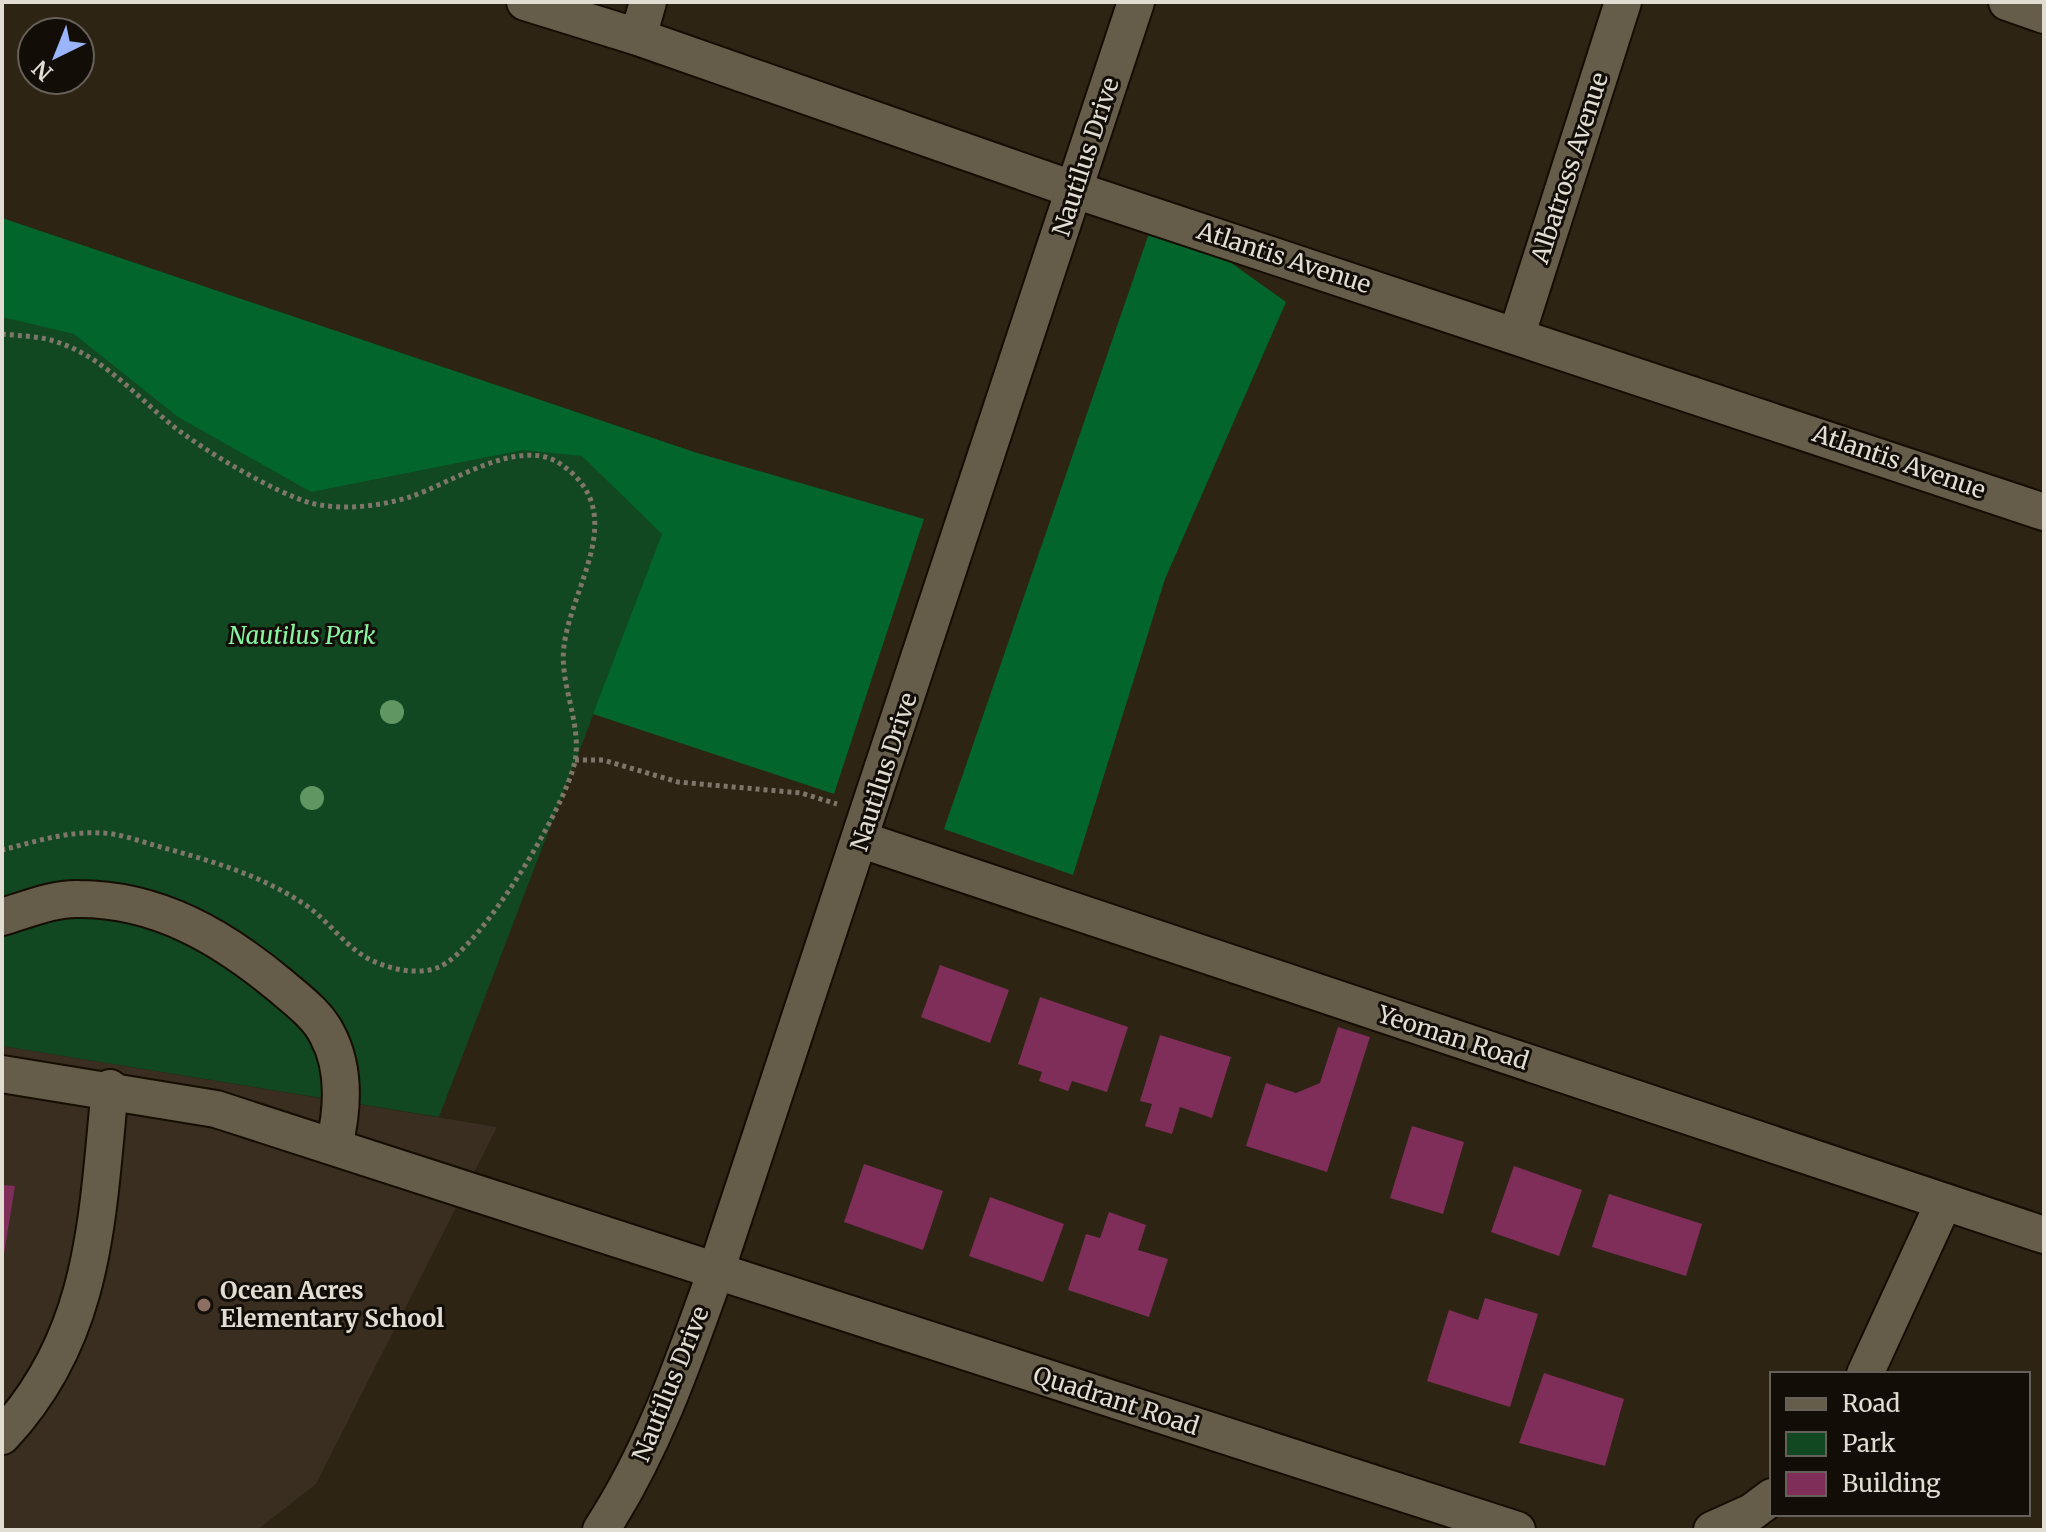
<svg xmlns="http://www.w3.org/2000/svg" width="2046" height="1532" viewBox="0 0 2046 1532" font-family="Merriweather,serif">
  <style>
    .education { fill: #3a2e20 }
    .green { fill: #114721 }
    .forest { fill: #02652b }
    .building { fill: #7f2e5a }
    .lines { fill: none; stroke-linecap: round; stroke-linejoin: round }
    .minor-casing { stroke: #150d01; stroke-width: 40 }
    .path { stroke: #7e7769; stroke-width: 5; stroke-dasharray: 4 4; stroke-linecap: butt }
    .minor { stroke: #655c49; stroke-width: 36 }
    .tree { fill: #609661 }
    .education-dot { fill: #8d6e63; stroke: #120e07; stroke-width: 3 }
    .labels { text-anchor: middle; stroke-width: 6; stroke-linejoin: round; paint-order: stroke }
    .street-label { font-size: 24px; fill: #e2ddd2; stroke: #120e07 }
    .park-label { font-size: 24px; font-style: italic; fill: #89f4a0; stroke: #120e07 }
    .poi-label { font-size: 24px; font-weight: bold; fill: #e2ddd2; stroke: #120e07; text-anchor: start }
  </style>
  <rect width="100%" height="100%" fill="#2d2414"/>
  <polygon class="education" points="2,1046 497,1127 316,1484 257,1530 2,1530"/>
  <polygon class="green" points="2,218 694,452 439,1117 2,1046"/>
  <g class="forest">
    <polygon points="1157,210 1286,302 1165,579 1073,875 944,829"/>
    <polygon points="2,218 694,452 924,519 834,794 593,714 662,534 582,456 523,450 311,492 178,417 74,334 2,317"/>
  </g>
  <g class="building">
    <polygon points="940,965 1009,990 990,1043 921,1017"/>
    <polygon points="1040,997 1128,1027 1107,1092 1072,1081 1068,1091 1039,1081 1042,1072 1018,1064"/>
    <polygon points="1338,1027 1370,1037 1327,1172 1246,1146 1266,1083 1296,1093 1320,1083"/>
    <polygon points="1160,1035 1231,1057 1212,1118 1180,1107 1172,1134 1145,1126 1152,1104 1140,1101"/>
    <polygon points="1412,1126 1464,1142 1443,1214 1390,1198"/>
    <polygon points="864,1164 943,1191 923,1250 844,1222"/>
    <polygon points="1514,1166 1582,1190 1559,1256 1491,1232"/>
    <polygon points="2,1185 15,1186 4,1254 2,1253"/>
    <polygon points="1609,1194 1702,1224 1686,1276 1592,1247"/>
    <polygon points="990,1197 1064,1224 1043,1282 969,1256"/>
    <polygon points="1109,1212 1146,1225 1138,1250 1168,1259 1149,1317 1068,1290 1086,1234 1100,1238"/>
    <polygon points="1485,1298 1538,1314 1510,1407 1427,1381 1449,1310 1478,1320"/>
    <polygon points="1544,1373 1624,1399 1605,1466 1519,1443"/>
  </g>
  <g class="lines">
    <g class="minor-casing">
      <g id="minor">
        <polyline points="525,2 638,37 1075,190 2044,512"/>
        <polyline points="2007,2 2044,15"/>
        <polyline points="638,37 648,2"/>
        <polyline points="1517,334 1623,2"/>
        <polyline points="862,840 2044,1235"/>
        <path d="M2 917C26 910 54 898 79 899 158 899 222 937 281 986 297 1000 317 1014 327 1034 346 1069 343 1109 334 1146"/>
        <polyline points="2,1074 216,1109 1517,1530"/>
        <polyline points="1865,1374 1944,1202"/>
        <path d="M2 1436C96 1336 97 1218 110 1088"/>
        <path d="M601 1530C653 1450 684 1361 716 1271L1136 2"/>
        <polyline points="1712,1530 1752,1512 1772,1497"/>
      </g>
    </g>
    <g class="path">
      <path d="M2 334C20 336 42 336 60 343 105 359 137 397 173 426 203 450 275 493 311 503 342 511 381 506 410 497 451 483 519 437 559 463 632 511 572 583 564 646 559 684 582 723 575 761 566 807 481 949 439 967 418 976 387 969 367 958 343 944 327 919 304 904 259 874 208 860 157 846 139 841 119 833 100 833 67 831 34 842 2 850"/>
      <polyline points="575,760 603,760 678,782 801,793 837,804"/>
    </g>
    <use href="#minor" class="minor"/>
  </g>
  <g class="tree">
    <circle cx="392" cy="712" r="12"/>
    <circle cx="312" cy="798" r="12"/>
  </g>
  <circle class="education-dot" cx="204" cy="1305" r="8"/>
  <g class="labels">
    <g class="street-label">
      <text transform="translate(1086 157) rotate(-72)" y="8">Nautilus Drive</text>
      <text transform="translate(1570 168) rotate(-72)" y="8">Albatross Avenue</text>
      <text transform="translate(1284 258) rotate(18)" y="8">Atlantis Avenue</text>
      <text transform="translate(1899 462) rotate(19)" y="8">Atlantis Avenue</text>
      <text transform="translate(884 772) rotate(-72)" y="8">Nautilus Drive</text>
      <text transform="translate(1453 1038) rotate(18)" y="8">Yeoman Road</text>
      <text transform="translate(671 1384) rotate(-68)" y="8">Nautilus Drive</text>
      <text transform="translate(1116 1401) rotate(18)" y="8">Quadrant Road</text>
    </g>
    <g class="park-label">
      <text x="302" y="644">Nautilus Park</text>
    </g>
    <g class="poi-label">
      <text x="220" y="1299">Ocean Acres<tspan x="220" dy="28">Elementary School</tspan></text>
    </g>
  </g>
  <rect width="2046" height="1532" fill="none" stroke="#e2ddd2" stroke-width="8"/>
  <rect x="1770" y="1372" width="260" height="144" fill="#120e07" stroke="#656158" stroke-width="2"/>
  <rect x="1786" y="1398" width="40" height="12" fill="#655c49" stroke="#656158" stroke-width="2"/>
  <text x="1842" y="1412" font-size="24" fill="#e2ddd2">Road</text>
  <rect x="1786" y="1432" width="40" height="24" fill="#114721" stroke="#656158" stroke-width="2"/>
  <text x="1842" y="1452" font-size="24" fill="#e2ddd2">Park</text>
  <rect x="1786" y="1472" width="40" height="24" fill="#7f2e5a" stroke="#656158" stroke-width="2"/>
  <text x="1842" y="1492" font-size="24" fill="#e2ddd2">Building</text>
  <g transform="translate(56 56) rotate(223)"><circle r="38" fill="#120e07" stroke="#656158" stroke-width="2"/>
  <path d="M0-6L14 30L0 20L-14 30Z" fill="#9ab5fd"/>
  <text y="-12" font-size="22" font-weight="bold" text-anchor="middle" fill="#e2ddd2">N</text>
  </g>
</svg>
